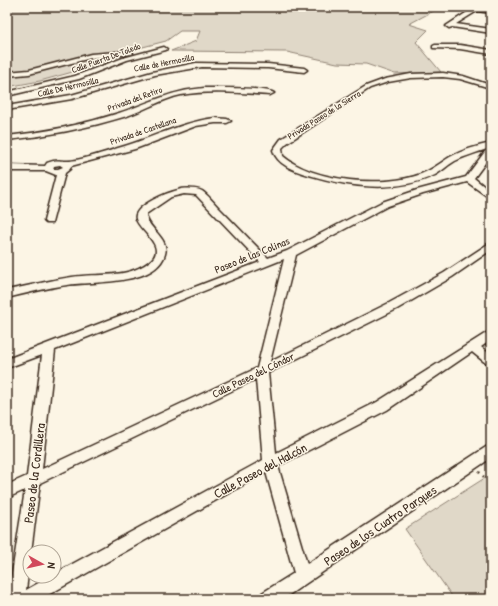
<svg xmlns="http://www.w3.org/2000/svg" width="498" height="606" viewBox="0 0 498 606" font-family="'Patrick Hand',sans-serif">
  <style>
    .green { fill: #e0d8c8; stroke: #8e8173 }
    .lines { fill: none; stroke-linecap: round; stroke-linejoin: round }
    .street-casing { stroke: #3b2a1e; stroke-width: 3 }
    .path { stroke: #3b2a1e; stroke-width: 2.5; stroke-dasharray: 1.5 4; stroke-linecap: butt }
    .street { fill: #fcf5e5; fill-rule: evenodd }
    .labels { text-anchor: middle; stroke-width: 3; stroke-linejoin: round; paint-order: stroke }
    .far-street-label { font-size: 9px; fill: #3b2a1e; stroke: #fcf5e5 }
    .street-label { font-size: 11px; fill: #3b2a1e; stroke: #fcf5e5 }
    .near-street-label { font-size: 13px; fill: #3b2a1e; stroke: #fcf5e5 }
  </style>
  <rect width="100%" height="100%" fill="#fcf5e5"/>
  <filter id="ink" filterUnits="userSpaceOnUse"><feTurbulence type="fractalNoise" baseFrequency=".025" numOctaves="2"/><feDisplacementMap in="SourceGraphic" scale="8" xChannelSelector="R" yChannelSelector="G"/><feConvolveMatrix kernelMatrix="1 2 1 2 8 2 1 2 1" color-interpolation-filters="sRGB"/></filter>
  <g filter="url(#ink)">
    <g class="green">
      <polygon points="7,7 441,7 409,24 428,30 416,42 441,72 395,74 366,64 337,63 287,52 171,51 196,41 200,31 180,31 166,41 139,48 98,65 40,81 7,87"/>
      <polygon points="491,474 491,599 454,599 405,529"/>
    </g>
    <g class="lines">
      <g class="street-casing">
        <g id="street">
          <polygon points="475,7 491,9 491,13 477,11 456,24 491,29 491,33 452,27 449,28 446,26"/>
          <polygon points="435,45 460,45 491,50 491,54 460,49 433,48 433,46"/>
          <polygon points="164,47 167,49 166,50 127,60 79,79 7,96 7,92 75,76 123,58"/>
          <polygon points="130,51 133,53 132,54 91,58 29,74 7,76 7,72 29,70 91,54"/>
          <polygon points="196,63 268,64 304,68 307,70 304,72 268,68 202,67 155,75 72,99 7,110 7,106 71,95 152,72"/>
          <path d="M443 73 463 76 490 85 487 87 460 79 443 77 411 78 388 82 370 88 287 143 282 148 283 156C313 182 385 188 421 174 432 170 440 163 450 157 463 150 477 146 491 143V155L474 178 491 192V199L467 182 423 194 388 206 296 255 270 362 389 303 444 273 491 242V250L452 277 397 309 268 373 276 453 377 402 491 330V340L481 347 491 355V365L487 364 472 352 387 410 278 466 307 564 486 447 491 445V458L283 599H260L262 593 294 573 266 472 41 599H8L25 490 7 498V485L27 476 42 355 7 368V359L260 262 196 195 184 194 171 197 146 214C146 228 170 238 165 254 156 286 93 281 67 285 47 288 27 293 7 298V290C29 286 50 280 72 277 98 273 127 279 149 262 169 247 140 232 136 219 132 206 169 192 178 190 184 188 196 188 202 191 208 195 214 203 219 208 236 225 252 242 268 258L287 251 382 202 417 190 466 177 487 149C476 153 465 156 455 161 448 165 442 171 435 175 394 194 350 187 309 175 295 171 277 165 273 150L281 139 366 86 385 79 411 74ZM284 259 257 368 42 469 55 350ZM256 379 263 460 54 574V576H51L26 590 40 483Z"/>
          <path d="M204 88C216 88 266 87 274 93L270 95C241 93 210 90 181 95 162 99 145 110 127 116 88 128 48 136 7 140V136C45 132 82 125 119 113 150 103 169 91 204 88Z"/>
          <path d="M215 118 227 119 231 121 227 123H215L196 126 135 149 71 166 70 169 65 173 52 223H46L44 221 56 175 46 171H7V165L45 166 47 163C58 159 57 161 68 161 78 161 107 152 118 148 151 139 181 122 215 118ZM60 165 63 167 58 169H53L54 166Z"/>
        </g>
      </g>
      <polyline class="path" points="479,472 491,484"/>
      <use href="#street" class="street"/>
    </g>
  </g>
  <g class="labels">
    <g class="far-street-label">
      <text transform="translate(106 58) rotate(-20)" y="3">Calle Puerta De Toledo</text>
      <text transform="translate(164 63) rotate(-11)" y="3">Calle de Hermosilla</text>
      <text transform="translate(68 87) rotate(-13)" y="3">Calle De Hermosilla</text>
      <text transform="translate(135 99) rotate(-20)" y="3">Privada del Retiro</text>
      <text transform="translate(324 115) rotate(-32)" y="3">Privada Paseo de la Sierra</text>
      <text transform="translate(143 131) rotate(-19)" y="3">Privada de Castellana</text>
    </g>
    <g class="street-label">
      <text transform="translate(252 255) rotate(-22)" y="4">Paseo de las Colinas</text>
      <text transform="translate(253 375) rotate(-26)" y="4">Calle Paseo del Cóndor</text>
    </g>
    <g class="near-street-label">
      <text transform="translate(260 470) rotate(-28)" y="5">Calle Paseo del Halcón</text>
      <text transform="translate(34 473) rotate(-83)" y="5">Paseo de la Cordillera</text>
      <text transform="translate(380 525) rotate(-34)" y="5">Paseo de los Cuatro Parques</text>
    </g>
  </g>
  <rect width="498" height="606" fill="none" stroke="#fcf5e5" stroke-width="24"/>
  <rect x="12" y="12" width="474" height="582" fill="none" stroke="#3b2a1e" stroke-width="1.5" filter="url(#ink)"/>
  <g transform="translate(42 564) rotate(98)"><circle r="19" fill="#fcf5e5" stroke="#afa495"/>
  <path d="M0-3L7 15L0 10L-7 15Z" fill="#d1495b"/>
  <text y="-6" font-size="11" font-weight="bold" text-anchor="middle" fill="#3b2a1e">N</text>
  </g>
</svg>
